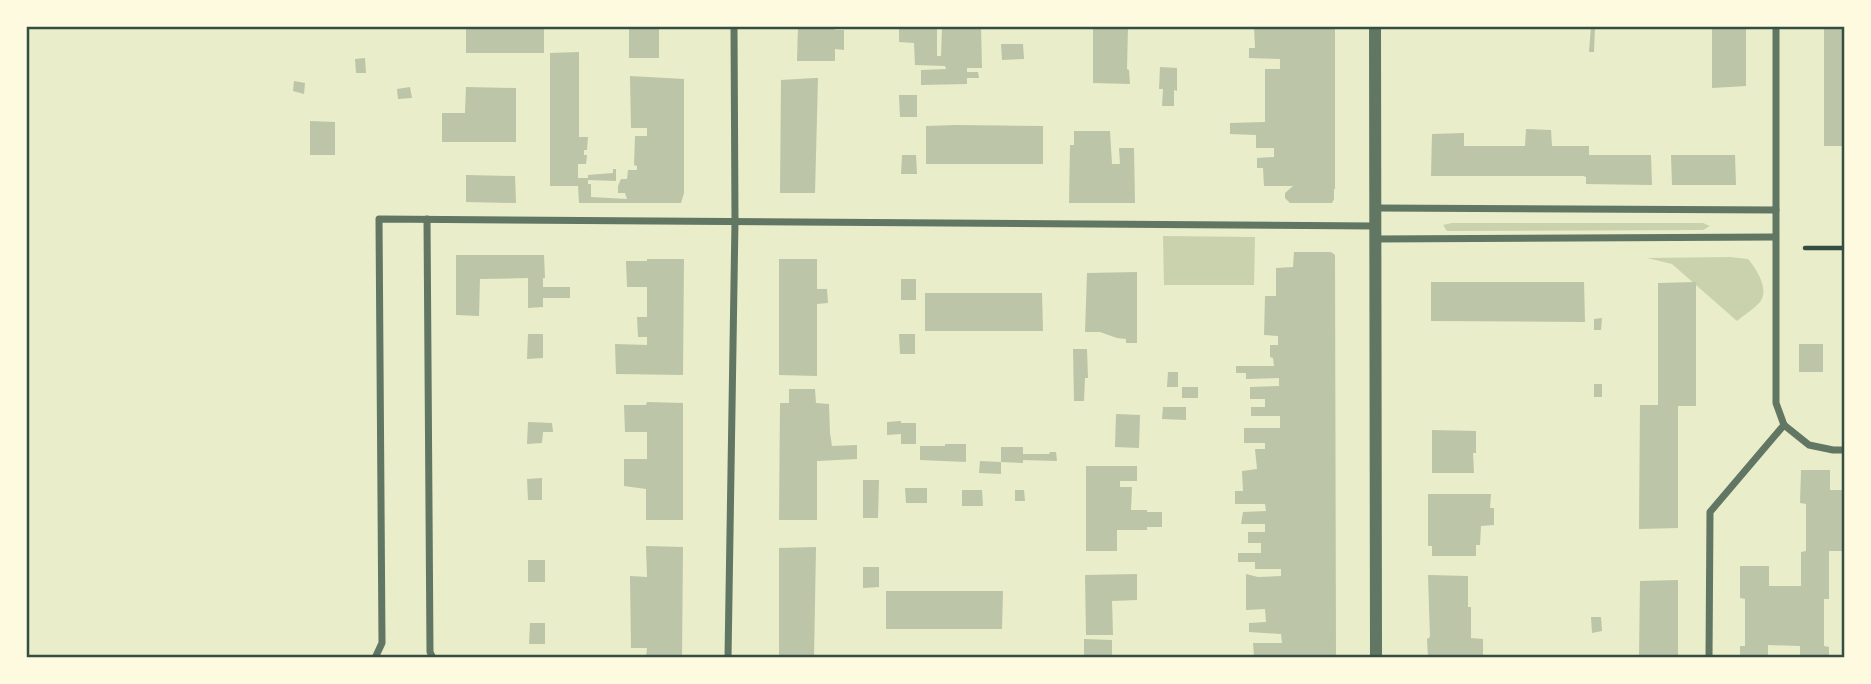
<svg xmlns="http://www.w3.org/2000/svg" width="1871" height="684" viewBox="0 0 1871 684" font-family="Commissioner,sans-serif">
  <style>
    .green { fill: #cad2ad }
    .building { fill: #bcc5a7 }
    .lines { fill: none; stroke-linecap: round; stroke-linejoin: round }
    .path { stroke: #344e41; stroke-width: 4.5 }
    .minor { stroke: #617663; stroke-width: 7 }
    .tertiary { stroke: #617663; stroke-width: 12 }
    .neatline { fill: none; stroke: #344e41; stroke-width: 2.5 }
  </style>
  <rect width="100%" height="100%" fill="#e9edc9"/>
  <g class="green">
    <polygon points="1452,223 1703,223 1710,226 1703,230 1447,231 1443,225"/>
    <polygon points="1163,236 1255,237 1254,285 1164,285"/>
    <path d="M1730 257 1748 259C1756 268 1770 290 1760 302 1754 309 1744 315 1737 321L1672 264 1647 258Z"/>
  </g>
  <g class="building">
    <rect x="466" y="26" width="78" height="27"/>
    <rect x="629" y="26" width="30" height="32"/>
    <polygon points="798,26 835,26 835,30 844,30 844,50 835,49 835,61 797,61"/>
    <polygon points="899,26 937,27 937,56 941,56 942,27 981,26 982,68 967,68 967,72 978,72 979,78 967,78 967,84 921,85 921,70 946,69 945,66 915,65 914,43 899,42"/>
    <polygon points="1093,26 1128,27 1127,69 1129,70 1130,84 1093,83"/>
    <polygon points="1269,26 1335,26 1335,189 1334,189 1334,199 1332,203 1290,203 1285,198 1285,193 1293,186 1264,186 1263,168 1257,168 1257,158 1274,157 1274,148 1256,148 1256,135 1230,134 1230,123 1265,122 1265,69 1280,69 1280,59 1249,58 1249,48 1255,48 1254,27"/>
    <polygon points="1591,26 1595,26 1594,52 1589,52"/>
    <polygon points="1712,26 1746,26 1746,86 1712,88"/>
    <rect x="1824" y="26" width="21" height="120"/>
    <polygon points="1001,44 1023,44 1024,59 1002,60"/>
    <polygon points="579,52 579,137 588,137 587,150 584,150 584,155 587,155 586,164 578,164 578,178 588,178 588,175 613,173 613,169 616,169 616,181 588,180 588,184 591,184 591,197 627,199 625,193 618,193 618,186 621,179 627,179 628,170 637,170 637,166 634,165 635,136 647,136 647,128 631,128 630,76 684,79 684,193 681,203 579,203 578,186 550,186 550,53"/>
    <polygon points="365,58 366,73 356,73 355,59"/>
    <polygon points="1160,67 1177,68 1177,91 1174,90 1174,106 1162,106 1163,89 1159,89"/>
    <polygon points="815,78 818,78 815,193 780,193 781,80"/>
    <polygon points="294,81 305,83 304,94 293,91"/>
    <polygon points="410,87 412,98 398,99 397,89"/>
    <polygon points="466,87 516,88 516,142 442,142 442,113 465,113"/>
    <polygon points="899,95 917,95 917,117 900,117"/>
    <polygon points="310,121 335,122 335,155 310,155"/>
    <polygon points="956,125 1043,126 1043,164 926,164 926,126"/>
    <polygon points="1526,129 1551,130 1552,146 1589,146 1589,155 1651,155 1652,185 1586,184 1586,177 1583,176 1431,176 1432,134 1464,133 1464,146 1525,146"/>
    <polygon points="1074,131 1110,131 1112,164 1120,164 1119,148 1134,148 1135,203 1069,203 1070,145 1074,145"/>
    <polygon points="902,155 916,155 917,174 901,174"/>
    <polygon points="1671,155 1735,155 1736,185 1672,185"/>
    <polygon points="466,175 515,176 516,203 466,202"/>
    <polygon points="1294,252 1331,252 1335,255 1336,658 1256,658 1255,656 1254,656 1253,643 1282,643 1281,634 1249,632 1249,623 1266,622 1265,609 1246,610 1246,574 1258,577 1281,576 1281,569 1255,569 1255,562 1238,562 1238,553 1261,553 1261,543 1248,543 1248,532 1265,532 1265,524 1241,524 1243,512 1266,511 1265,504 1235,504 1235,491 1243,491 1242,471 1257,469 1255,449 1265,449 1265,443 1244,443 1244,428 1280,428 1280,416 1251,416 1251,407 1265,407 1265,399 1250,399 1250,387 1279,386 1279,378 1246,379 1246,373 1236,373 1236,366 1274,366 1273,358 1270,357 1270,345 1278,345 1278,336 1264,335 1265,296 1276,296 1276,268 1293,267"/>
    <polygon points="456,255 544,255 545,278 543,278 543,287 570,287 570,298 543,298 543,307 528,308 528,278 480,279 479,316 456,315"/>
    <polygon points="647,259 684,259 683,375 616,374 615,344 647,345 647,337 638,337 637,317 647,317 647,287 627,287 626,261 647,261"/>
    <polygon points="779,259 817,259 817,289 827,289 828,303 817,304 817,376 779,375"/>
    <polygon points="1137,272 1137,343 1126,343 1126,339 1117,338 1100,332 1085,332 1087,273"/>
    <rect x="901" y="279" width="15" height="21"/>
    <polygon points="1431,282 1584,282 1585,322 1431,321"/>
    <polygon points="1696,282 1696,406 1678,406 1678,528 1639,529 1640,405 1658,405 1658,283"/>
    <polygon points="925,293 1042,293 1043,331 925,331"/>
    <polygon points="1602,318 1601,330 1594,330 1594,319"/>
    <polygon points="528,334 543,334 543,358 527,359"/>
    <polygon points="899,334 915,334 915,354 900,354"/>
    <rect x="1799" y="344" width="24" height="28"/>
    <polygon points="1073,349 1087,349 1088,378 1085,378 1084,401 1074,401"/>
    <polygon points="1168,372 1178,372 1178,387 1167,387"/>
    <rect x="1594" y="384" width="8" height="13"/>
    <rect x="1182" y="387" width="16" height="11"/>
    <polygon points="789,389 815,389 816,403 829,404 830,433 832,446 857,445 857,459 817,461 817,520 779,520 780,403 789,403"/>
    <polygon points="647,402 683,403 683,520 646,520 646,489 624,486 624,459 647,459 647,432 625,432 624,405 646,405"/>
    <polygon points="1163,407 1186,407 1186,420 1162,419"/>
    <polygon points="1116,414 1140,415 1139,448 1115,447"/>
    <polygon points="901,421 901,423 916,423 916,444 901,444 901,434 887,435 887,422"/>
    <polygon points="528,422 552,423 553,432 543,432 542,443 527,444"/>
    <polygon points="1432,430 1476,431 1476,453 1473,453 1474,473 1432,473"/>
    <polygon points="945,444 966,444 966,462 920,460 920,446 945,446"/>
    <polygon points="1001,447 1023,447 1023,454 1049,454 1050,452 1056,452 1057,461 1023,460 1023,463 1001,462 1001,474 979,473 980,461 1001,462"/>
    <polygon points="1086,466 1137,466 1137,481 1120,481 1120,487 1132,487 1131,510 1147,510 1147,512 1162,512 1162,527 1147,527 1147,530 1117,530 1117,551 1086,551"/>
    <polygon points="1801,470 1830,470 1830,490 1845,490 1845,551 1829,551 1829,599 1824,599 1824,646 1829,647 1829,658 1800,658 1800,646 1768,645 1768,658 1740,658 1740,646 1745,646 1745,599 1740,598 1740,566 1769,566 1769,586 1801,586 1801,552 1806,551 1806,504 1800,503"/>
    <polygon points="542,478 542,500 528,500 527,479"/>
    <polygon points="863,480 879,480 878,518 863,518"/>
    <polygon points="905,488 927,488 927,503 906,503"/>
    <polygon points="962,490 982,490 983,506 962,506"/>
    <polygon points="1015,490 1024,490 1025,501 1015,501"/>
    <polygon points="1428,494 1491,494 1490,508 1494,508 1494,525 1481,526 1480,545 1476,545 1476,556 1432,556 1432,546 1428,546"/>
    <polygon points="646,546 683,547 682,658 646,658 647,648 631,648 630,576 647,577"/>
    <polygon points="816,547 814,658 779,658 779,548"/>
    <rect x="528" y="560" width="17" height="22"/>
    <polygon points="863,567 879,567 879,587 863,588"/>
    <polygon points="1137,574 1137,600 1112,601 1113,635 1086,635 1085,575"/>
    <polygon points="1428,575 1468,576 1468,607 1471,607 1471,638 1483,639 1483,658 1428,658 1427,639 1430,637"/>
    <polygon points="1678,580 1678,658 1639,658 1640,581"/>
    <polygon points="886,591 1003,591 1002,629 886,629"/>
    <polygon points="1591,617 1601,617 1602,631 1592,633"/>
    <polygon points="530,623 545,623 545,644 529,644"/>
    <polygon points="1084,639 1112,640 1112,658 1084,658"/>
  </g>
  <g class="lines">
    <polyline class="path" points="1805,248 1845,248"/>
    <g class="minor">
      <polyline points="1776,26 1776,403 1784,425"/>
      <polyline points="1376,208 1776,210"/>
      <polyline points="427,219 430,652 433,658"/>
      <polyline points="1374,239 1775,237"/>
      <polyline points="1784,425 1809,445 1833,450 1845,450"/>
      <polyline points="375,658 382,643 379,219 1374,226"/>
      <polyline points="728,658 735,221 734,26"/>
      <polyline points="1709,658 1710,512 1784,425"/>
    </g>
    <polyline class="tertiary" points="1375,26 1376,658"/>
  </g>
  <rect width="1871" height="684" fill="none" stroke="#fefae0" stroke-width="56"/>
  <rect x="28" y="28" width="1815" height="628" class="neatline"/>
</svg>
